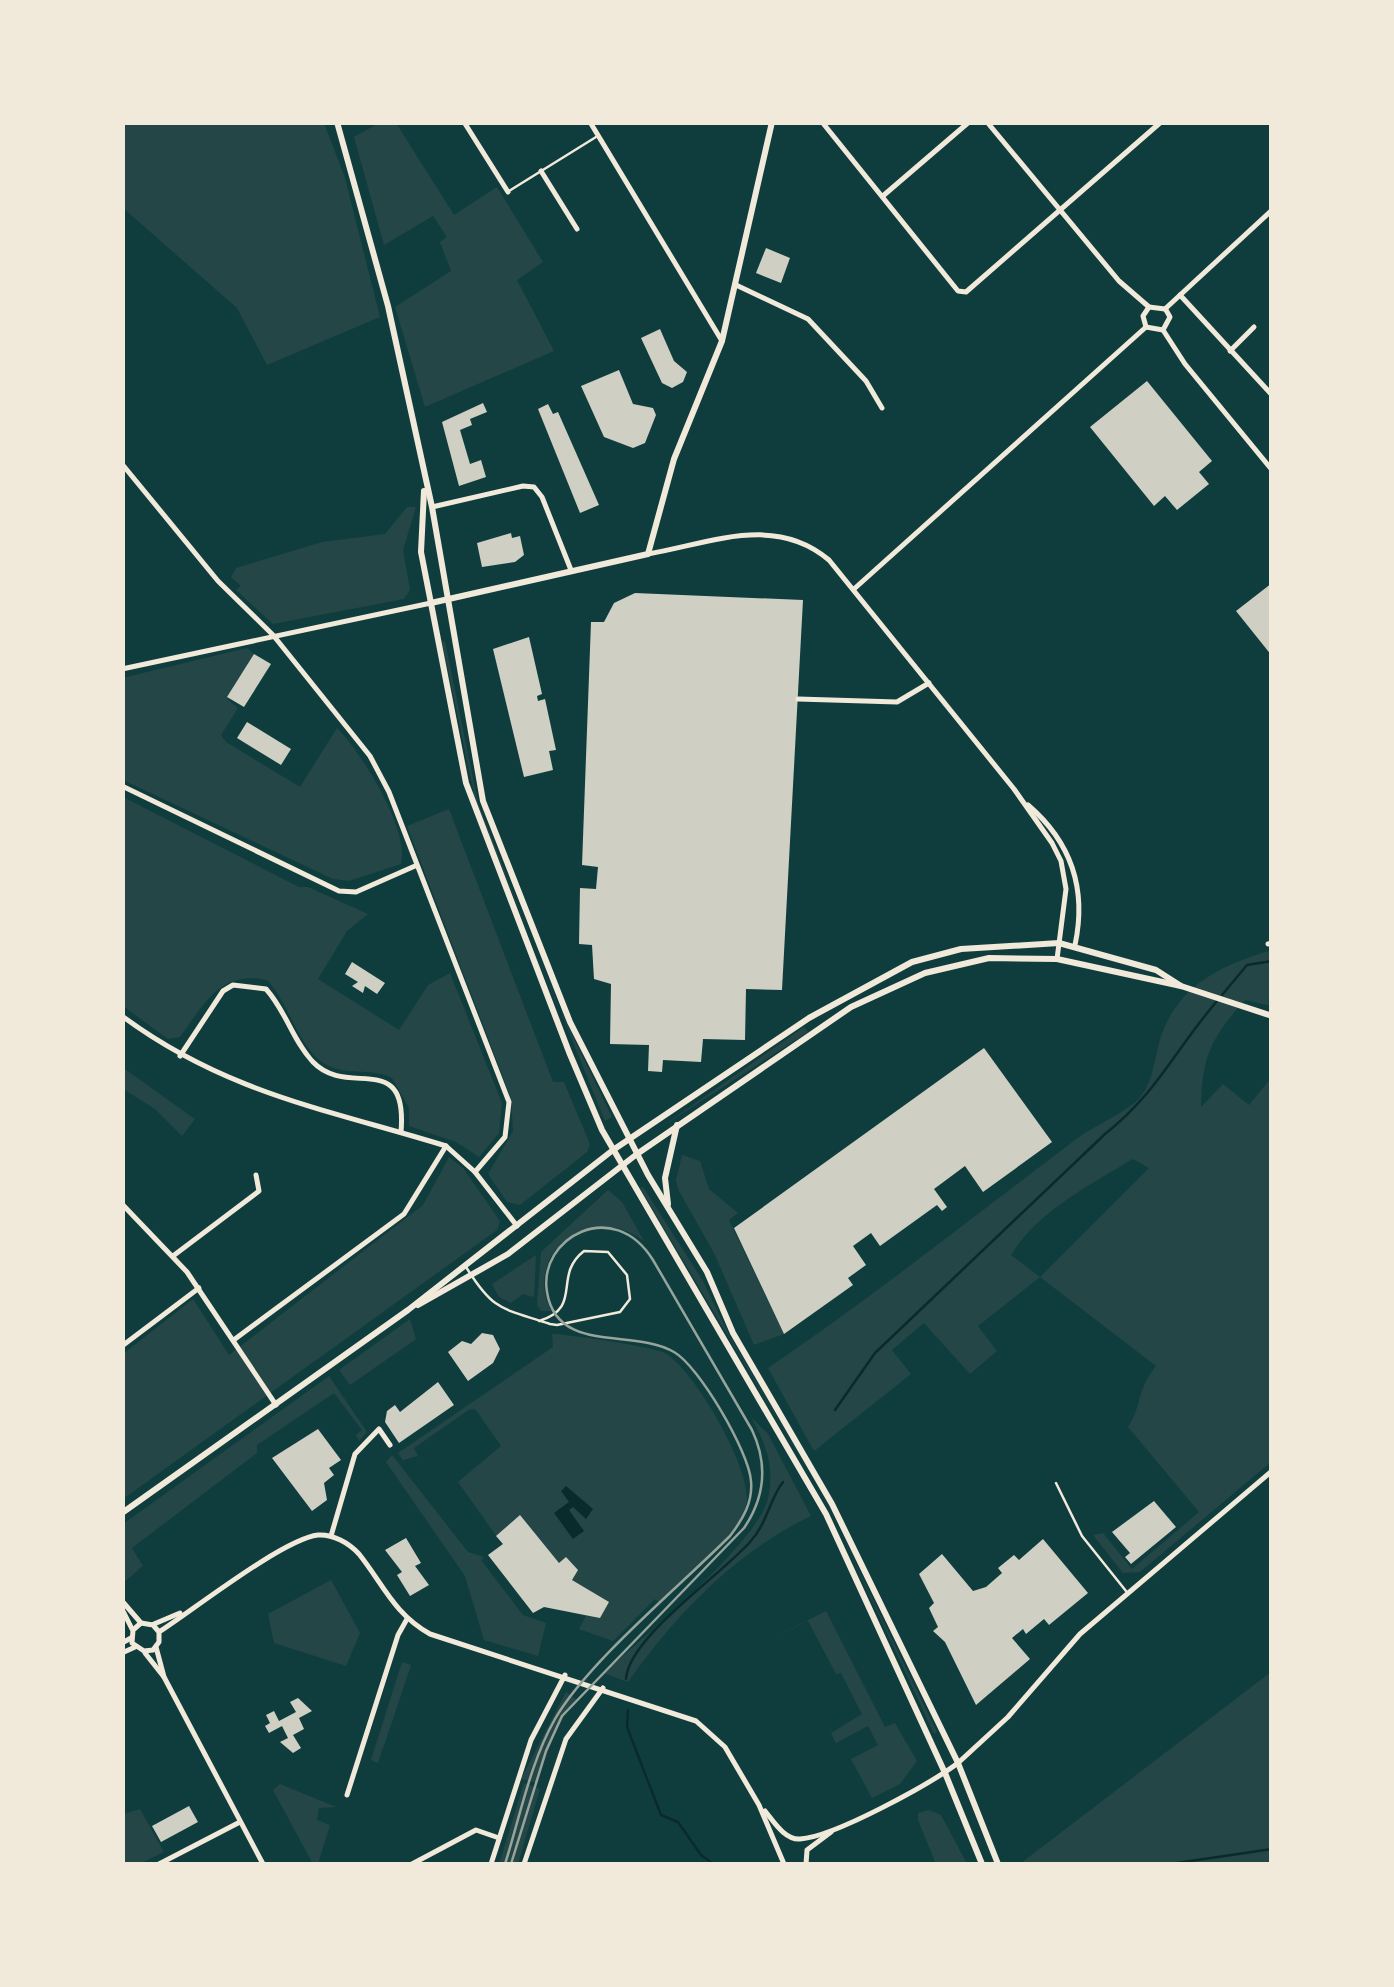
<svg xmlns="http://www.w3.org/2000/svg" width="1394" height="1987" viewBox="0 0 1394 1987" font-family="'Alegreya Sans',sans-serif">
  <style>
    .green { fill: #244646; fill-rule: evenodd }
    .water { fill: #0a2a2b }
    .lines { fill: none; stroke-linecap: round; stroke-linejoin: round }
    .stream { stroke: #0a2a2b; stroke-width: 2.5 }
    .building { fill: #cfcfc3 }
    .service { stroke: #f1e9da; stroke-width: 2.5 }
    .minor { stroke: #f1e9da; stroke-width: 5 }
    .tertiary { stroke: #f1e9da; stroke-width: 5 }
    .secondary { stroke: #f1e9da; stroke-width: 6 }
    .tram { stroke: #97a49c; stroke-width: 2.5 }
  </style>
  <rect width="100%" height="100%" fill="#0f3d3e"/>
  <g class="green">
    <polygon points="123,122 324,123 345,178 380,317 267,365 237,308 123,208"/>
    <polygon points="379,123 396,123 454,215 497,187 543,262 517,280 554,351 425,407 395,307 451,271 440,242 447,237 433,216 384,245 354,137"/>
    <polygon points="407,507 416,507 403,550 410,590 404,599 273,624 236,590 241,586 231,577 236,568 322,542 385,534"/>
    <polygon points="445,641 478,803 555,1000 612,1117 605,1121 476,803 442,642"/>
    <path d="M247 648 254 654 227 699 238 708 221 735 226 742 300 787 337 728C361 752 410 830 401 864L349 881 333 879 123 780 122 678Z"/>
    <path d="M123 797 299 887H308L368 914 347 931 318 979 399 1030 428 985 450 973 502 1103 499 1133 479 1157 456 1142 409 1126V1108L392 1078C373 1068 351 1075 331 1067 299 1054 290 1003 267 980 220 970 204 1004 180 1037L168 1039 123 1006Z"/>
    <polygon points="449,809 553,1082 564,1082 590,1144 587,1152 520,1205 507,1202 488,1174 513,1131 511,1098 407,826"/>
    <path d="M1271 950V1006L1245 1000C1211 1038 1202 1056 1201 1107L1223 1084 1249 1105 1271 1078V1462L1140 1572 1123 1573 1093 1535 1103 1533 1132 1569 1199 1512 1128 1427C1143 1404 1135 1393 1156 1366L1040 1277 978 1326 997 1351 970 1374 924 1323 892 1350 911 1374 814 1451 768 1368C874 1296 973 1217 1075 1140 1093 1126 1115 1118 1133 1104 1155 1087 1153 1058 1162 1034 1180 983 1224 965 1271 950ZM1133 1159 1149 1168 1040 1277 1011 1255C1038 1211 1090 1185 1133 1159Z"/>
    <polygon points="804,1027 808,1032 657,1130"/>
    <polygon points="122,1067 195,1119 182,1136 155,1109 123,1089"/>
    <polygon points="682,1155 700,1161 709,1189 738,1213 729,1220 784,1334 754,1345 715,1255 679,1191 676,1181"/>
    <polygon points="449,1157 463,1168 500,1221 497,1230 123,1499 123,1354 193,1299 229,1355 423,1205"/>
    <polygon points="643,1187 703,1281 730,1337 816,1484 640,1188"/>
    <path d="M608 1190 622 1202 644 1241C592 1201 522 1251 551 1311H541L537 1305 541 1252Z"/>
    <polygon points="536,1255 534,1297 523,1294 511,1303 499,1297 492,1284"/>
    <polygon points="410,1319 416,1339 350,1385 339,1370"/>
    <path d="M552 1334C567 1334 654 1347 665 1353 694 1369 755 1474 746 1505 735 1545 683 1571 660 1603L655 1599 613 1641 579 1629 586 1616 544 1607 533 1613 488 1555 502 1544 458 1482 501 1446 476 1410 470 1409 414 1448 418 1456 403 1460 398 1453 553 1347Z"/>
    <polygon points="329,1376 367,1432 359,1441 356,1435 362,1430 334,1393 257,1445 257,1453 132,1548 143,1566 123,1583 123,1524"/>
    <path d="M751 1417 768 1434 811 1516C736 1552 676 1614 628 1682L603 1673C639 1642 760 1540 768 1498 775 1466 766 1445 751 1417Z"/>
    <polygon points="392,1455 468,1552 484,1557 481,1560 523,1615 546,1623 538,1656 484,1640 465,1576 386,1462"/>
    <polygon points="841,1534 937,1732 934,1734"/>
    <polygon points="331,1580 360,1633 346,1666 274,1643 268,1614"/>
    <polygon points="826,1611 885,1727 895,1723 917,1761 900,1784 872,1798 851,1759 878,1745 868,1726 836,1743 831,1733 862,1714 841,1673 836,1674 808,1621 773,1638"/>
    <polygon points="402,1662 411,1665 378,1763 371,1760"/>
    <polygon points="1271,1672 1271,1864 1022,1864 1025,1860"/>
    <polygon points="566,1692 576,1699 556,1729 537,1783 521,1779"/>
    <polygon points="524,1783 540,1789 518,1864 499,1864"/>
    <polygon points="280,1784 336,1807 319,1808 317,1820 330,1825 318,1864 313,1864 273,1790"/>
    <polygon points="140,1809 164,1852 139,1864 123,1864 123,1814"/>
    <polygon points="929,1810 941,1815 967,1864 936,1864 918,1820 918,1813"/>
  </g>
  <polygon class="water" points="566,1486 593,1509 586,1519 573,1507 569,1510 584,1531 573,1539 554,1513 569,1502 561,1491"/>
  <g class="lines">
    <g class="stream">
      <polyline points="1222,995 1247,965 1272,961"/>
      <path d="M835 1410 875 1353 1105 1134C1158 1092 1174 1051 1217 1001"/>
      <path d="M626 1679C629 1637 720 1576 750 1542 767 1524 770 1498 783 1482"/>
      <polyline points="628,1710 627,1727 661,1815 678,1822 701,1855 713,1864"/>
      <polyline points="1170,1864 1272,1849"/>
    </g>
  </g>
  <g class="building">
    <polygon points="766,248 790,258 781,283 756,273"/>
    <polygon points="660,329 674,361 687,372 683,382 672,388 662,383 641,338"/>
    <polygon points="619,370 633,404 653,408 656,415 645,443 633,448 604,437 581,386"/>
    <polygon points="1147,381 1212,461 1199,472 1209,484 1177,510 1165,496 1154,506 1090,427"/>
    <polygon points="483,403 487,412 470,419 472,425 460,430 470,464 481,460 486,477 459,486 442,422"/>
    <polygon points="548,404 553,414 558,412 599,505 580,513 538,409"/>
    <polygon points="511,533 512,538 520,536 524,555 515,562 482,567 477,543"/>
    <polygon points="1272,583 1272,656 1236,611"/>
    <polygon points="635,593 803,600 782,990 746,989 745,1040 703,1039 701,1062 663,1060 662,1072 648,1071 649,1045 610,1044 611,984 594,979 592,945 579,944 580,888 596,889 598,867 582,865 591,622 604,622 614,603"/>
    <polygon points="529,637 542,694 537,696 538,701 545,699 556,750 549,751 553,770 524,777 493,649"/>
    <polygon points="254,654 271,664 244,707 227,697"/>
    <polygon points="247,722 291,749 281,765 237,738"/>
    <polygon points="352,962 385,983 377,994 365,986 363,993 352,986 358,982 345,974"/>
    <polygon points="984,1048 1052,1142 983,1192 965,1166 934,1189 947,1207 942,1211 937,1205 880,1246 871,1233 853,1246 866,1265 848,1278 853,1285 784,1334 734,1228"/>
    <polygon points="482,1333 493,1335 500,1349 493,1363 468,1381 448,1352 462,1341 471,1344"/>
    <polygon points="438,1382 454,1405 399,1443 385,1422 387,1411 395,1405 400,1412"/>
    <polygon points="318,1429 341,1460 329,1468 334,1475 324,1483 327,1500 312,1511 272,1458"/>
    <polygon points="1154,1501 1176,1527 1131,1564 1125,1557 1130,1553 1112,1532"/>
    <polygon points="520,1515 559,1563 566,1557 578,1570 572,1580 609,1602 600,1618 544,1607 533,1613 488,1555 503,1544 496,1536"/>
    <polygon points="406,1538 421,1563 415,1566 429,1585 410,1596 397,1575 402,1572 385,1550"/>
    <polygon points="1043,1539 1088,1593 1049,1625 1044,1619 1026,1634 1023,1629 1012,1638 1030,1659 976,1705 945,1642 933,1631 938,1627 929,1608 934,1603 919,1574 942,1554 973,1591 986,1587 1002,1573 998,1568 1014,1555 1019,1560"/>
    <polygon points="298,1698 312,1711 299,1718 304,1729 293,1735 301,1748 293,1753 280,1742 288,1738 282,1726 269,1733 265,1726 270,1723 266,1715 274,1711 279,1721 296,1712 290,1702"/>
    <polygon points="189,1806 198,1822 161,1842 152,1826"/>
  </g>
  <g class="lines">
    <g class="service">
      <polyline points="509,191 596,137"/>
      <path d="M466 1267C494 1312 502 1308 550 1324L557 1325 620 1312 630 1299 627 1275 608 1252 584 1251C552 1276 584 1307 539 1321"/>
      <polyline points="1056,1483 1082,1536 1126,1591"/>
    </g>
    <g class="minor">
      <polyline points="464,122 508,192"/>
      <polyline points="590,122 722,341"/>
      <polyline points="822,122 958,291 966,292 1161,122"/>
      <polyline points="987,122 1119,281 1149,307"/>
      <polyline points="541,171 577,229"/>
      <polyline points="884,195 969,122"/>
      <polyline points="736,285 808,319 866,381 882,408"/>
      <polyline points="1180,295 1272,395"/>
      <polyline points="1165,309 1272,210"/>
      <polyline points="1146,327 1163,330 1170,317 1166,310"/>
      <polyline points="1146,327 1143,316 1149,307 1165,309"/>
      <polyline points="1163,330 1185,364 1272,470"/>
      <polyline points="1230,351 1254,327"/>
      <polyline points="122,464 218,581 273,635 370,756 389,792 509,1102 505,1137 475,1172"/>
      <polyline points="432,507 523,486 534,487 542,497 571,570"/>
      <polyline points="854,589 1146,327"/>
      <polyline points="122,669 431,603"/>
      <polyline points="798,699 897,702 929,683"/>
      <polyline points="122,786 339,891 356,892 415,866"/>
      <polyline points="1268,944 1272,943"/>
      <path d="M122 1016C226 1093 326 1109 446 1146L475 1172 517 1226"/>
      <path d="M180 1056 223 991 233 985 266 989C286 1011 293 1041 313 1062 348 1099 408 1048 401 1132"/>
      <polyline points="122,1204 187,1272 276,1405"/>
      <polyline points="173,1256 259,1191 256,1175"/>
      <polyline points="235,1339 404,1214 446,1146"/>
      <polyline points="122,1346 199,1288"/>
      <polyline points="331,1536 355,1454 379,1429 390,1445"/>
      <polyline points="122,1601 141,1623"/>
      <polyline points="122,1609 132,1629"/>
      <polyline points="154,1624 180,1613"/>
      <path d="M159 1632 153 1625 141 1623 133 1630 132 1643 144 1651 153 1650 159 1642V1632C192 1611 283 1539 318 1535 333 1534 349 1543 359 1554 383 1584 394 1614 430 1634L696 1721 725 1747 759 1805 784 1864"/>
      <polyline points="122,1643 131,1638"/>
      <polyline points="156,1647 164,1677 263,1864"/>
      <polyline points="122,1653 135,1647"/>
      <polyline points="145,1653 164,1677"/>
      <polyline points="347,1795 398,1635 407,1619"/>
      <path d="M765 1811C774 1822 785 1840 800 1839 834 1837 930 1784 958 1763"/>
      <polyline points="159,1864 240,1822"/>
      <polyline points="412,1864 476,1830 499,1838"/>
      <polyline points="491,1864 531,1740 565,1675"/>
      <polyline points="524,1864 566,1739 603,1688"/>
      <polyline points="806,1864 807,1850 831,1832"/>
    </g>
    <g class="tertiary">
      <path d="M648 554C711 543 775 514 829 560L1014 789 1052 843 1061 861 1066 889 1057 959"/>
      <path d="M1028 805C1071 842 1087 889 1075 945"/>
      <polyline points="958,1763 1008,1717 1080,1634 1272,1471"/>
    </g>
    <g class="secondary">
      <polyline points="337,122 388,306 432,507 483,801 570,1022 648,1175 707,1272 733,1333 832,1504 958,1763 998,1864"/>
      <polyline points="424,491 421,552 466,783 569,1052 602,1130 826,1514 945,1773 982,1864"/>
      <polyline points="431,603 648,554 674,459 722,341 772,122"/>
      <polyline points="668,1204 665,1178 677,1125"/>
      <polyline points="418,1305 508,1254 637,1154 851,1007 925,973 989,958 1057,959 1181,986 1272,1016"/>
      <polyline points="122,1513 408,1310 613,1150 809,1018 912,962 961,949 1059,943 1156,970 1181,986"/>
    </g>
    <path class="tram" d="M505 1864C520 1817 530 1763 555 1719 588 1662 681 1585 730 1536 743 1519 753 1502 751 1481 749 1452 699 1366 674 1352 634 1328 557 1355 547 1292 538 1238 613 1196 653 1260L752 1430C768 1464 765 1497 744 1528L562 1716 546 1751 511 1864"/>
  </g>
  <rect width="1394" height="1987" fill="none" stroke="#f1e9da" stroke-width="250"/>
</svg>
